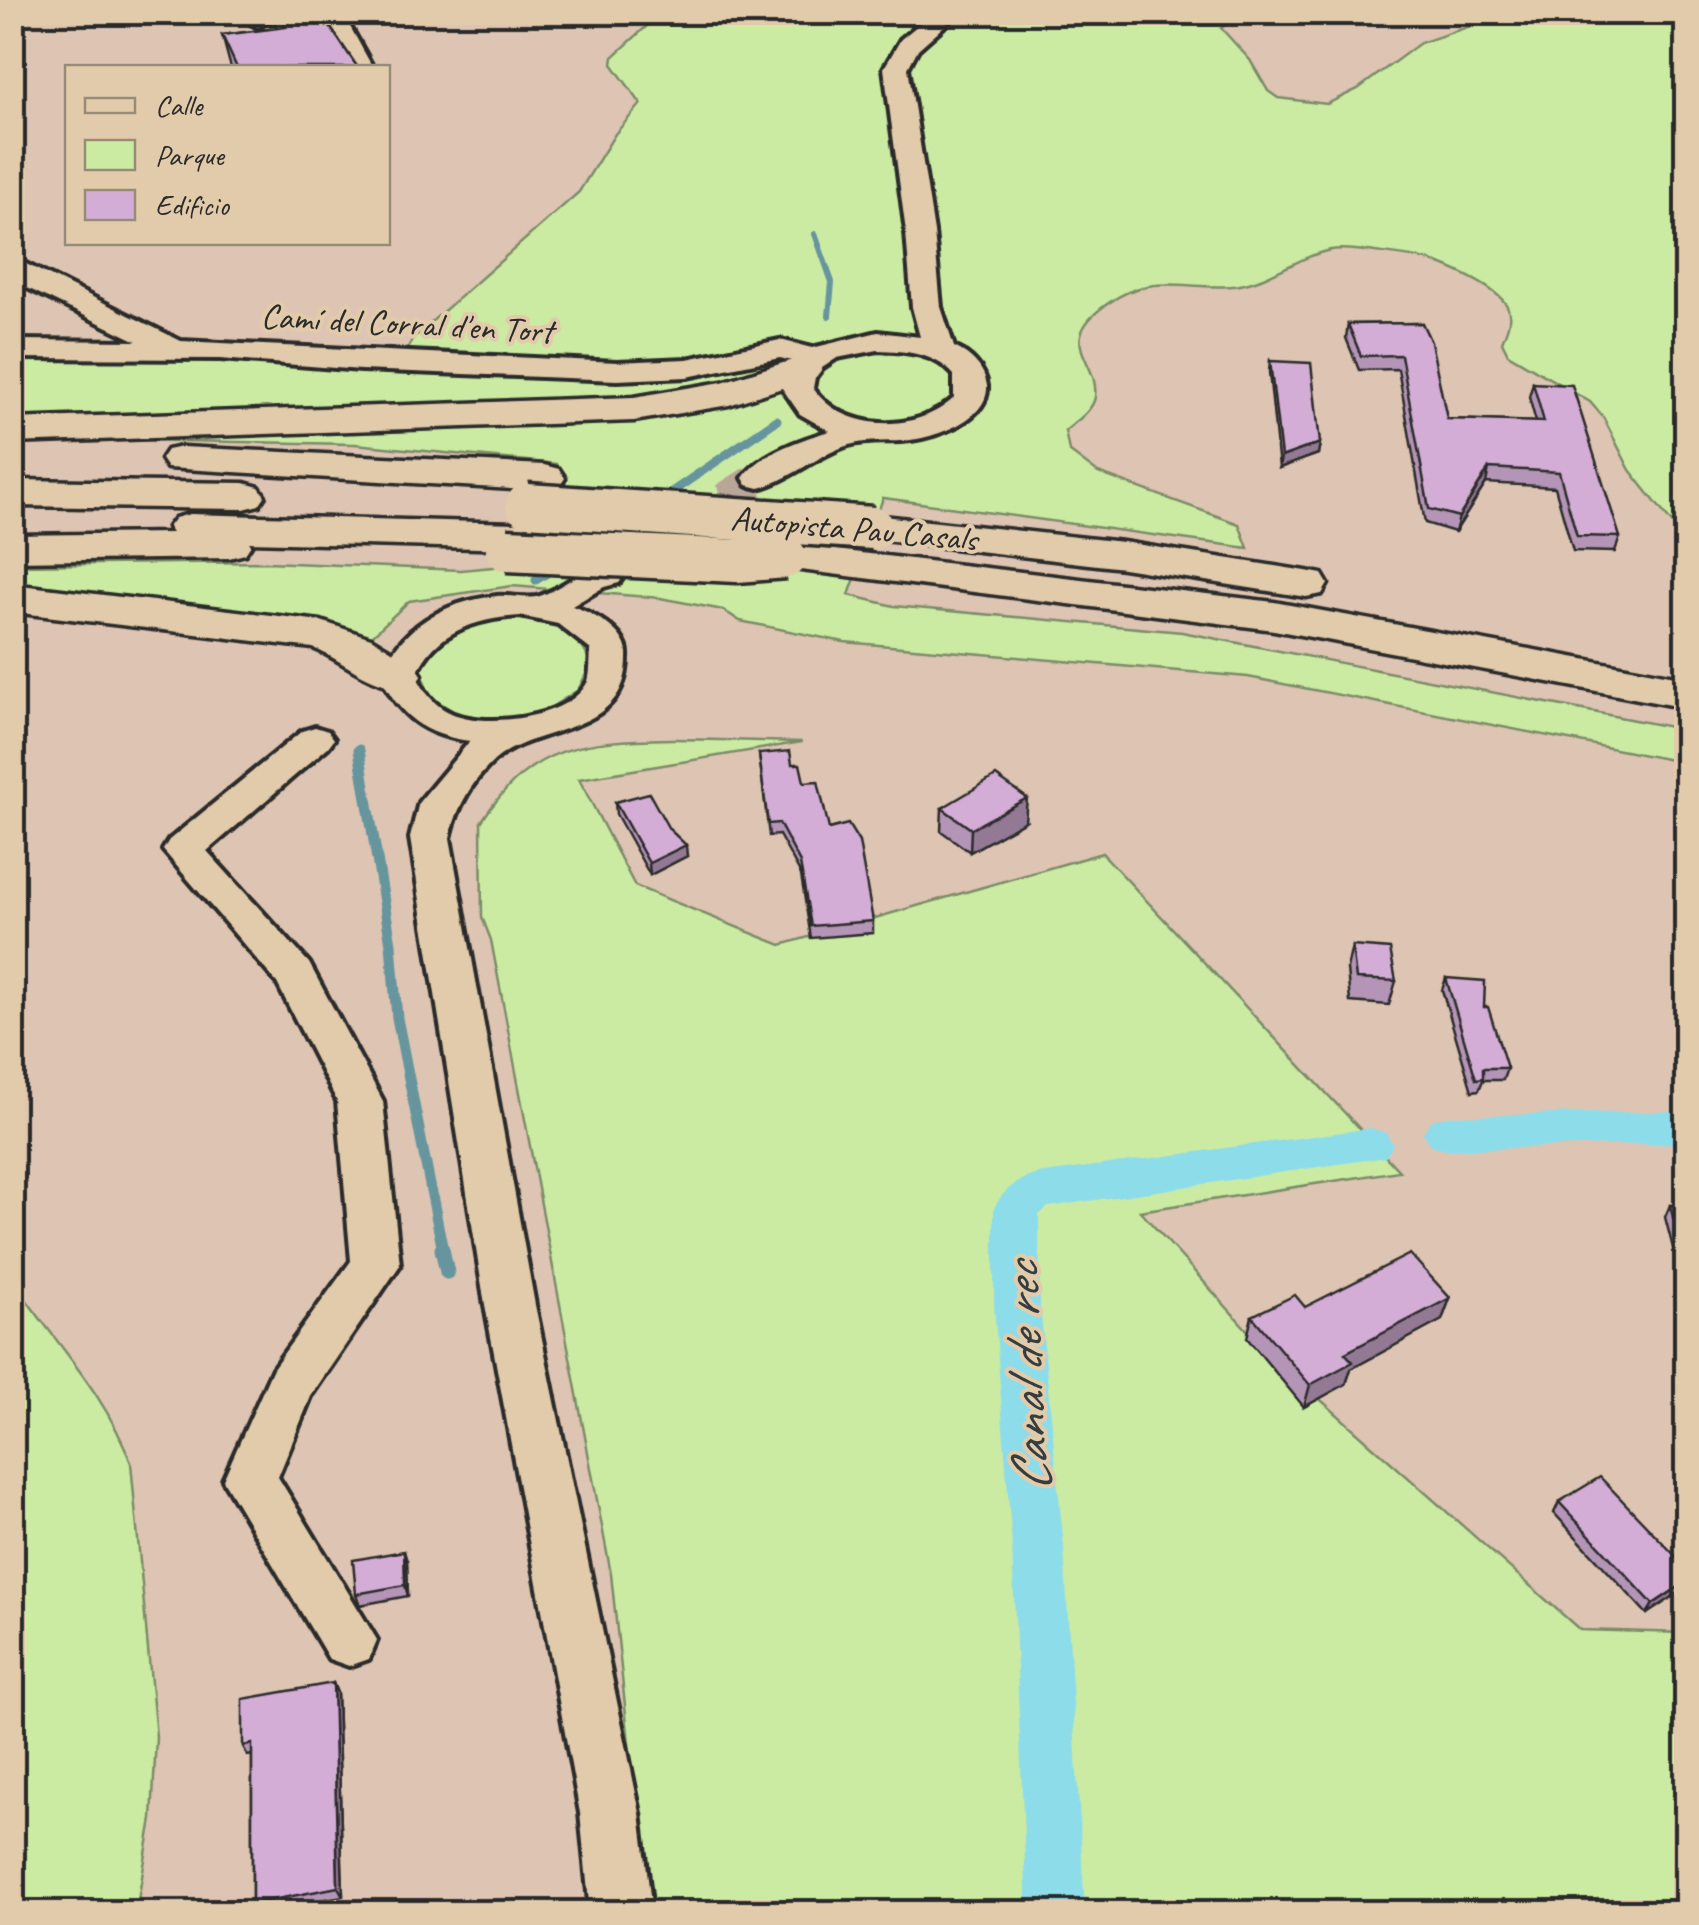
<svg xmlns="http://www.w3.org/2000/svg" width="1699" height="1925" viewBox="0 0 1699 1925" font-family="Caveat,sans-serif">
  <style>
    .green { fill: #cbeba3; stroke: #7b8b67; stroke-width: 2.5 }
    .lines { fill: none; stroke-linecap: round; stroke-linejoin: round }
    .stream-far3 { stroke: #66959e; stroke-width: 6 }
    .stream-far2 { stroke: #66959e; stroke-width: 9 }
    .stream-far1 { stroke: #66959e; stroke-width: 11 }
    .stream { stroke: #66959e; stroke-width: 15 }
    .canal { fill: #8ddcea; fill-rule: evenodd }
    .minor-tunnel { stroke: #baa698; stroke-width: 34; stroke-dasharray: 34 16; stroke-linecap: butt }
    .minor-casing { stroke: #2b2b2b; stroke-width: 8 }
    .highway-casing { stroke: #2b2b2b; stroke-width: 7 }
    .minor { fill: #e1cbab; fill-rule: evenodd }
    .highway { fill: #e1cbab; fill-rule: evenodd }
    .highway-bridge-casing { stroke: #2b2b2b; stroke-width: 49; stroke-linecap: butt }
    .highway-bridge { stroke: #e1cbab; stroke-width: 42 }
    .wall { fill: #b595b7; stroke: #2b2b2b; stroke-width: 2.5 }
    .shaded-wall { fill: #947995; stroke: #2b2b2b; stroke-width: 2.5 }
    .building { fill: #d3add5; stroke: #2b2b2b; stroke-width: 2.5 }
    .labels { text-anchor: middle; stroke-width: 8; stroke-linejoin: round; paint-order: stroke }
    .far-street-label { font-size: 35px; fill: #2b2b2b; stroke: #e1cbab }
    .near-water-label { font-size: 55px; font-style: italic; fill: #353d3e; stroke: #e1cbab }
  </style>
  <rect width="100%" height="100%" fill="#dec5b3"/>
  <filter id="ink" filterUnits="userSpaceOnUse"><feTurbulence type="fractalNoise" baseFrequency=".01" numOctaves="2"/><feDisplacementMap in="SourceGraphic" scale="20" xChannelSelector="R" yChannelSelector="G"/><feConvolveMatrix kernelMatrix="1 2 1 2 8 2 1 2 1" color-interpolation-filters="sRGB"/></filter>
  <g filter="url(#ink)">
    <g class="green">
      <path d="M661 13H1245L1221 28 1250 60 1268 91 1278 98 1327 104 1358 89 1420 43 1509 13H1686V541L1630 470 1603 417 1590 402 1508 354 1502 342C1506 331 1513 318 1507 306 1497 288 1456 270 1437 263 1422 257 1346 247 1331 250 1299 256 1273 279 1240 285 1191 293 1156 269 1107 304 1052 343 1100 360 1095 397 1093 411 1074 423 1065 431L1069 451 1098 473 1239 524 1248 548 883 498 849 595 894 606 1182 632 1686 730V763L1248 677 844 642 740 621 723 610 660 598 512 586 409 601 371 637 254 614 13 609V565L267 562 461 570 504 566 546 545 559 525 562 494 556 464 355 444 13 438V359L139 356 396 370 413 338 579 192 615 134 641 104 612 64 613 57Z"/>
      <path d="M510 617C552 622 573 621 591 664L578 690 545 711 501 720 458 714 429 696 421 670C444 630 467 626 510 617Z"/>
      <path d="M676 739 802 742 579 779 635 886 781 945 1102 853 1399 1171 1140 1211 1268 1353 1580 1630 1686 1633V1912H647L611 1574 491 940 482 917 481 822C534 741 586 741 676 739Z"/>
      <path d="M13 1281C54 1341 106 1394 131 1463L156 1737 152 1819 136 1912H13Z"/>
    </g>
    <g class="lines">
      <polyline class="stream-far3" points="815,234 832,282 829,316"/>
      <g class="stream-far2">
        <polyline points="657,502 777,420"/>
        <polyline points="536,580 558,566"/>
      </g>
      <polyline class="stream-far1" points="359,750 391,944 397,1018 443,1251"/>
      <polyline class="stream" points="442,1249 447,1272"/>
      <g class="canal">
        <polygon points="1686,1111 1686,1143 1445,1150 1430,1145 1423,1133 1430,1121 1445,1116"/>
        <path d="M1371 1128 1386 1133 1393 1145 1386 1157 1048 1207 1039 1215 1040 1305 1064 1548 1085 1912H1027L1012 1548 994 1305V1208C1003 1190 1018 1180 1037 1174Z"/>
      </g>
      <polyline class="minor-tunnel" points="683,527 759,478"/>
      <g class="minor-casing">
        <g id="minor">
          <polygon points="229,12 260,12 270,20 258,27"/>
          <polygon points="319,12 342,12 373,68 349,68"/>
          <path d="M934 12H960L918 49 908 68 934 232 941 307 954 347C970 354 985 368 987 386 989 419 936 437 911 440 890 443 870 439 849 445 817 455 790 480 759 488L747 485 743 478C760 453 802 439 830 431L800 414 782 388 792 361 780 358 687 377 617 380 361 370 220 359 12 358V340L137 341 17 283 12 279V257L181 341 617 362 687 359 780 340 812 348 878 332 920 337 912 307 906 232 884 68 901 39ZM878 350C906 351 935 353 954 375V398C916 434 843 432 813 388L816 372 837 358Z"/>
          <path d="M607 566 619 569 624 576 619 583 604 587 572 606C591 612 626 631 627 653 630 737 537 723 495 760 471 782 457 807 450 838L535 1305 640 1813 652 1912H590L580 1813 485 1305 410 838 419 802 470 741C424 735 400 717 380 675 402 626 443 602 497 596 509 595 525 599 536 597 558 592 575 571 607 566ZM520 616 558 624 591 650C590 659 591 672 588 681 570 720 478 730 445 710 431 702 424 690 416 675 435 631 475 619 520 616Z"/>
          <polygon points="315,727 328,731 334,739 328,747 207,851 309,963 383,1101 400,1265 312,1394 278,1477 377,1640 369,1659 349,1666 329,1659 223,1480 273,1368 351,1261 337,1101 277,983 163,850 169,840 302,731"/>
        </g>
      </g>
      <g class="highway-casing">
        <g id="highway">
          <polygon points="802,357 816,361 822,369 816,377 729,405 634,421 12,443 12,419 634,397 722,382"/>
          <polygon points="182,447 544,465 559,469 565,478 559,487 544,491 167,468 161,459 167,450"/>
          <polygon points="12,480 244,483 259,487 265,496 259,505 244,509 12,506"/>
          <polygon points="190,514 516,523 531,527 538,536 531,545 516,549 249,542 251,545 245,554 229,558 12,561 12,535 172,533 168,527 175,518"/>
          <polygon points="873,515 1123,542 1306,571 1322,574 1328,584 1322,594 1306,597 1123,568 858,537 851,528 858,519"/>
          <polygon points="785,544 1274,602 1686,678 1686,708 1274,630 769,566 763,557 769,548"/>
          <path d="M12 584 321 621 371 638 415 665 422 675 415 685C378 695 346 661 313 648L12 612Z"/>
        </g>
      </g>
      <use href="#minor" class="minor"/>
      <use href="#highway" class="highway"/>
      <g class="highway-bridge-casing">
        <g id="highway-bridge">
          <polyline points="527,505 873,528"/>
          <polyline points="507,550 737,561 785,557"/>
        </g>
      </g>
      <use href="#highway-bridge" class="highway-bridge"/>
    </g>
    <g class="wall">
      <polygon points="269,12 320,12 358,68 231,68 222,35 277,28"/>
      <polygon points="1422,323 1447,419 1536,422 1529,397 1533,383 1620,537 1615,552 1573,551 1555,487 1486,483 1455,532 1425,523 1398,369 1359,370 1346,338 1348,324"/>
      <polygon points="1270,361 1320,443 1318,454 1279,468 1269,372"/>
      <polygon points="759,754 792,764 804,782 873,921 873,933 811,938 801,875 779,835 769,836"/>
      <polygon points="615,802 669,829 687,856 650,875 616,814"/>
      <polygon points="942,808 1025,821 970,852 941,831"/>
      <polygon points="1352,946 1396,981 1389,1005 1350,1002 1347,969"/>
      <polygon points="1446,978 1484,1007 1507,1068 1503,1080 1483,1080 1479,1090 1472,1091 1442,990"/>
      <polygon points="1670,1205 1686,1206 1686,1258 1675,1256 1665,1217"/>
      <polygon points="1450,1298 1442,1320 1351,1369 1346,1384 1304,1407 1247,1338 1252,1316 1305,1307"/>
      <polygon points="1559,1502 1686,1567 1647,1614 1554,1513"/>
      <polygon points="407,1561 408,1596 360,1605 356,1594"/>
      <polygon points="333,1683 337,1693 343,1896 256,1912 252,1904 252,1755 247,1756 243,1746"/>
    </g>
    <g class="shaded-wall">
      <polygon points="1320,443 1318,454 1279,468 1281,457"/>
      <polygon points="1489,468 1486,483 1455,532 1459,517"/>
      <polygon points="1027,798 1025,821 970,852 971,829"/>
      <polygon points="686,845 687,856 650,875 649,863"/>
      <polygon points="1450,1298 1442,1320 1351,1369 1346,1384 1304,1407 1310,1385 1345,1353"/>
      <polygon points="404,1551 407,1561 408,1596 405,1585"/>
      <polygon points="1686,1582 1686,1588 1647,1614 1653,1604"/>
      <polygon points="333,1683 337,1693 343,1896 338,1887"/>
    </g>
    <g class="building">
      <polygon points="278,12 320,12 358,68 237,68 222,35 286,27"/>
      <polygon points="1422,323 1431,342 1447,419 1544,422 1533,383 1572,385 1620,537 1577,536 1559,472 1489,468 1459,517 1429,509 1401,355 1361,356 1348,324"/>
      <polygon points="1270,361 1311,363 1320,443 1281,457"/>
      <polygon points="790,751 792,764 800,764 804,782 818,781 829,829 848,824 859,842 873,921 811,926 800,863 779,823 768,824 759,754"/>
      <polygon points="996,776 1027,798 971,829 942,808"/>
      <polygon points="649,793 669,829 686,845 649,863 615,802"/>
      <polygon points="1352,946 1390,949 1396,981 1356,979"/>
      <polygon points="1446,978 1485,981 1484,1007 1488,1007 1507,1068 1483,1068 1483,1078 1476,1079"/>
      <polygon points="1670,1205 1686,1206 1686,1246 1680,1245"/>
      <polygon points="1410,1254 1450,1298 1345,1353 1353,1362 1310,1385 1252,1316 1295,1295 1305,1307"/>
      <polygon points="1600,1477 1686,1567 1686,1582 1653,1604 1559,1502"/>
      <polygon points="404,1551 405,1585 356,1594 353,1560"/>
      <polygon points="333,1683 338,1887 252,1904 252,1744 243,1746 243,1699"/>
    </g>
  </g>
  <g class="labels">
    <g class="far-street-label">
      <text transform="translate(407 323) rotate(3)" y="12">Camí del Corral d'en Tort</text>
      <text transform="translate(854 528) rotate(5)" y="12">Autopista Pau Casals</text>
    </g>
    <g class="near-water-label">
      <text transform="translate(1025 1378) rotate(-93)" y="19">Canal de rec</text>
    </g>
  </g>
  <rect width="1699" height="1925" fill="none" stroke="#e1cbab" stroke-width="50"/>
  <rect x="25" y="25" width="1649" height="1875" fill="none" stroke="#2b2b2b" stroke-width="4" filter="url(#ink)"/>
  <rect x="65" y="65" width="325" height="180" fill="#e1cbab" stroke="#988b78" stroke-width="2.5"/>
  <rect x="85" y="98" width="50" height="15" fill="#e1cbab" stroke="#988b78" stroke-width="2.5"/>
  <text x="155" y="115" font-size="30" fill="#2b2b2b">Calle</text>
  <rect x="85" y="140" width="50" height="30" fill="#cbeba3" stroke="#988b78" stroke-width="2.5"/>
  <text x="155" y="165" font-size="30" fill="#2b2b2b">Parque</text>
  <rect x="85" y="190" width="50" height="30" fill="#d3add5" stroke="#988b78" stroke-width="2.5"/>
  <text x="155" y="215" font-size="30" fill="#2b2b2b">Edificio</text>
</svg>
